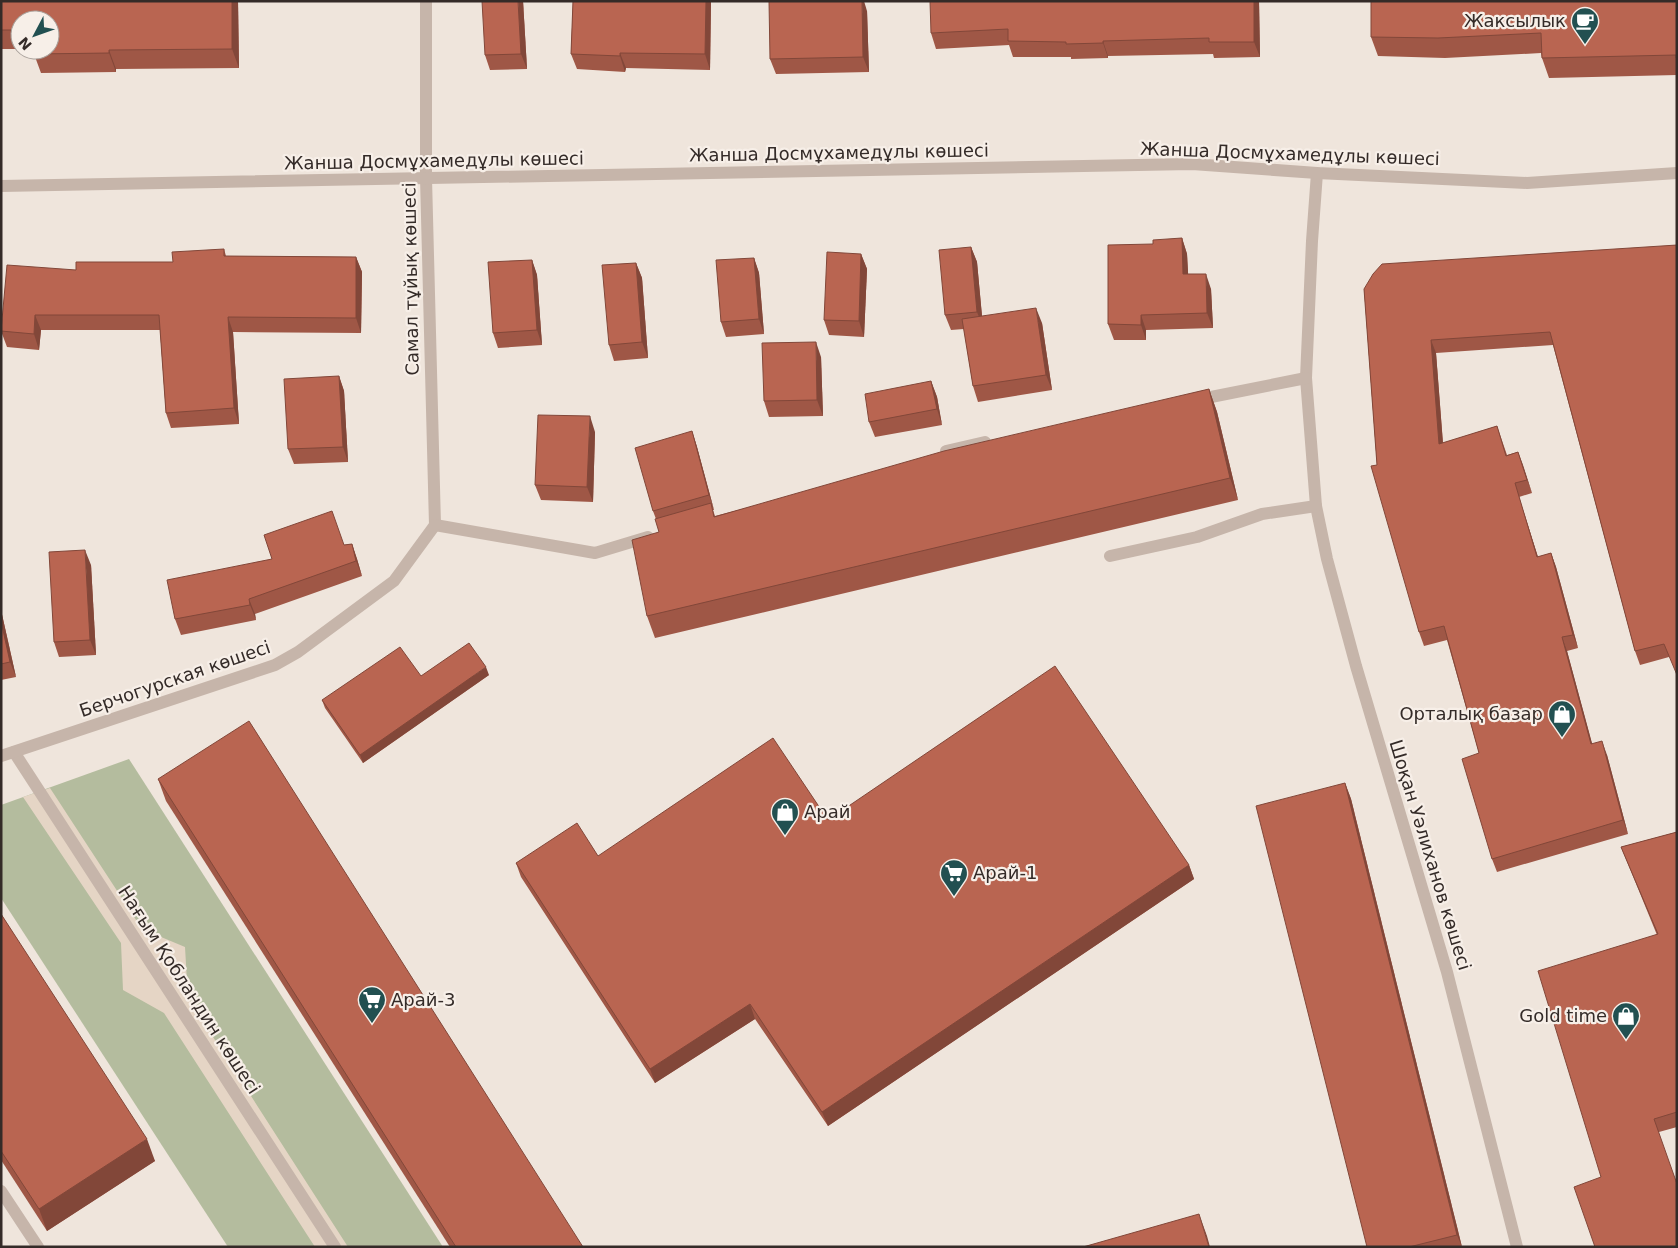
<svg xmlns="http://www.w3.org/2000/svg" width="1678" height="1248" viewBox="0 0 1678 1248" font-family="'DejaVu Sans',sans-serif">
  <style>
    .green { fill: #b4bc9e }
    .plaza { fill: #e5d5c5 }
    .lines { fill: none; stroke-linecap: round; stroke-linejoin: round }
    .minor { stroke: #c6b5aa; stroke-width: 12 }
    .wall { fill: #9f5746 }
    .shaded-wall { fill: #824739 }
    .building { fill: #b96551; stroke: #824739 }
    .labels { text-anchor: middle; stroke-width: 4.5; stroke-linejoin: round; paint-order: stroke }
    .poi-label { font-size: 18px; fill: #342b28; stroke: #f7efe8; text-anchor: end }
    .street-label { font-size: 18px; fill: #342b28; stroke: #f7efe8 }
  </style>
  <rect width="100%" height="100%" fill="#efe5dc"/>
  <polygon class="green" points="129,759 443,1247 228,1247 1,898 1,805"/>
  <polygon class="plaza" points="50,788 142,929 185,947 188,998 348,1247 315,1247 164,1013 123,990 121,943 23,797"/>
  <g class="lines">
    <g class="minor">
      <polyline points="426,1 426,178 435,525"/>
      <polyline points="1317,173 1312,241 1306,378 1316,506 1327,559 1356,666 1447,972 1517,1247"/>
      <polyline points="1,186 1192,164 1317,173 1527,183 1677,173"/>
      <polyline points="1196,400 1306,378"/>
      <polyline points="946,451 985,442"/>
      <polyline points="435,525 595,553 648,537"/>
      <polyline points="1110,556 1197,537 1262,514 1316,506"/>
      <polyline points="14,752 335,1247"/>
      <polyline points="1,756 275,665 298,652 394,581 435,525"/>
      <polyline points="1,1191 38,1247"/>
    </g>
  </g>
  <g class="wall">
    <polygon points="1,1 238,1 239,68 116,69 116,72 41,73 34,54 50,20 20,20 20,49 1,49"/>
    <polygon points="523,1 527,69 490,70 485,55"/>
    <polygon points="573,1 711,1 710,70 626,68 625,72 577,69 571,54"/>
    <polygon points="1259,1 1260,57 1214,58 1213,54 1108,56 1108,58 1071,59 1071,57 1013,57 1009,45 936,49 931,33"/>
    <polygon points="1677,1 1677,75 1549,78 1542,58 1541,53 1445,58 1378,56 1371,37"/>
    <polygon points="867,11 869,72 776,74 770,59"/>
    <polygon points="1182,238 1187,254 1188,274 1211,289 1213,328 1146,330 1146,340 1114,340 1108,324 1153,244"/>
    <polygon points="1677,245 1669,657 1640,665 1635,651 1553,345 1436,353 1443,443 1497,426 1507,455 1518,452 1532,493 1519,497 1538,557 1551,553 1556,567 1578,648 1567,651 1592,744 1607,755 1628,834 1497,872 1492,859 1479,753 1447,640 1424,646 1419,632 1377,465 1364,289"/>
    <polygon points="971,247 977,262 982,316 1042,323 1052,390 978,402 973,386 964,329 951,330 945,315"/>
    <polygon points="224,249 226,256 356,257 362,272 361,333 233,332 239,424 171,428 166,413 160,330 41,330 39,350 7,347 1,331 76,270 173,262"/>
    <polygon points="861,254 867,269 864,337 829,335 824,320"/>
    <polygon points="754,258 759,273 764,334 726,337 721,322"/>
    <polygon points="532,260 537,275 542,345 498,348 493,333"/>
    <polygon points="636,263 642,278 648,358 614,361 609,345"/>
    <polygon points="821,357 823,416 769,417 764,401"/>
    <polygon points="339,376 344,391 348,462 294,464 288,449"/>
    <polygon points="931,381 937,397 942,425 875,437 869,422"/>
    <polygon points="1209,389 1217,412 1238,500 655,638 647,616 659,532 656,519 653,511 692,431 697,447 714,510 713,510 715,516"/>
    <polygon points="595,432 593,502 541,500 535,485"/>
    <polygon points="352,544 357,559 362,576 255,614 256,620 181,635 175,619 344,545"/>
    <polygon points="91,565 96,655 59,657 54,642"/>
    <polygon points="1,610 16,677 1,680"/>
    <polygon points="489,675 363,763 325,708 322,700 421,676"/>
    <polygon points="158,779 583,1247 450,1247 166,801"/>
    <polygon points="1345,783 1351,799 1462,1247 1367,1247"/>
    <polygon points="828,820 1189,865 1194,879 828,1126 755,1019 655,1083 521,877 516,863 598,856"/>
    <polygon points="1677,832 1677,1127 1659,1132 1601,1177 1657,935 1621,847"/>
    <polygon points="1,914 155,1161 47,1231 1,1160"/>
  </g>
  <g class="shaded-wall">
    <polygon points="232,1 238,1 239,68 232,49"/>
    <polygon points="518,1 523,1 527,69 521,54"/>
    <polygon points="706,1 711,1 710,70 705,54"/>
    <polygon points="862,1 864,1 867,11 869,72 863,57"/>
    <polygon points="1254,1 1259,1 1260,57 1254,42"/>
    <polygon points="1103,41 1108,56 1108,58 1103,43"/>
    <polygon points="109,50 116,69 116,72 109,53"/>
    <polygon points="620,53 626,68 625,72 620,56"/>
    <polygon points="1182,238 1187,254 1189,289 1183,274"/>
    <polygon points="971,247 977,262 983,327 977,312"/>
    <polygon points="861,254 867,269 864,337 859,321"/>
    <polygon points="356,257 362,272 361,333 356,318"/>
    <polygon points="754,258 759,273 764,334 759,319"/>
    <polygon points="532,260 537,275 542,345 537,330"/>
    <polygon points="636,263 642,278 648,358 642,342"/>
    <polygon points="1206,274 1211,289 1213,328 1207,313"/>
    <polygon points="1036,308 1042,323 1052,390 1046,375"/>
    <polygon points="35,315 41,330 39,350 34,334"/>
    <polygon points="1141,315 1146,330 1146,340 1141,325"/>
    <polygon points="228,317 233,332 239,424 234,408"/>
    <polygon points="1431,340 1436,353 1444,458 1439,444"/>
    <polygon points="816,342 821,357 823,416 817,400"/>
    <polygon points="339,376 344,391 348,462 343,447"/>
    <polygon points="931,381 937,397 942,425 937,409"/>
    <polygon points="1209,389 1217,412 1238,500 1230,478"/>
    <polygon points="590,416 595,432 593,502 587,487"/>
    <polygon points="692,431 697,447 714,510 709,495"/>
    <polygon points="1518,452 1523,465 1532,493 1527,480"/>
    <polygon points="1515,483 1519,497 1542,570 1537,557"/>
    <polygon points="352,544 357,559 362,576 356,561"/>
    <polygon points="85,550 91,565 96,655 90,640"/>
    <polygon points="1551,553 1556,567 1578,648 1573,635"/>
    <polygon points="249,599 255,614 256,620 250,605"/>
    <polygon points="1,610 16,677 10,662 1,621"/>
    <polygon points="1562,637 1567,651 1596,758 1591,744"/>
    <polygon points="486,667 489,675 363,763 360,755"/>
    <polygon points="1602,741 1607,755 1628,834 1623,820"/>
    <polygon points="1345,783 1351,799 1462,1247 1457,1235"/>
    <polygon points="1189,865 1194,879 828,1126 822,1112"/>
    <polygon points="750,1004 755,1019 655,1083 650,1069"/>
    <polygon points="147,1139 155,1161 47,1231 39,1209"/>
    <polygon points="1199,1214 1207,1236 1210,1247 1209,1247"/>
  </g>
  <g class="building">
    <polygon points="1,1 232,1 232,49 109,50 109,53 34,54 34,50 50,50 50,20 20,20 20,30 1,30"/>
    <polygon points="482,1 518,1 521,54 485,55"/>
    <polygon points="573,1 706,1 705,54 620,53 620,56 571,54"/>
    <polygon points="769,1 862,1 863,57 770,59"/>
    <polygon points="930,1 1254,1 1254,42 1209,42 1209,38 1103,41 1103,43 1066,44 1066,42 1008,41 1008,29 931,33"/>
    <polygon points="1371,1 1677,1 1677,58 1676,58 1676,55 1542,58 1541,33 1438,38 1371,37"/>
    <polygon points="1182,238 1183,274 1206,274 1207,313 1141,315 1141,325 1108,324 1108,245 1153,244 1153,240"/>
    <polygon points="1677,245 1677,675 1664,644 1635,651 1550,332 1431,340 1439,444 1497,426 1506,456 1518,452 1527,480 1515,483 1537,557 1551,553 1573,635 1562,637 1591,744 1602,741 1623,820 1492,859 1462,759 1479,753 1444,626 1419,632 1371,466 1377,465 1364,289 1373,274 1382,264"/>
    <polygon points="971,247 977,312 945,315 939,250"/>
    <polygon points="224,249 224,256 356,257 356,318 228,317 234,408 166,413 159,315 35,315 34,334 1,331 7,265 76,270 76,262 173,262 172,252"/>
    <polygon points="827,252 861,254 859,321 824,320"/>
    <polygon points="754,258 759,319 721,322 716,260"/>
    <polygon points="532,260 537,330 493,333 488,262"/>
    <polygon points="636,263 642,342 609,345 602,265"/>
    <polygon points="1036,308 1046,375 973,386 962,319"/>
    <polygon points="816,342 817,400 764,401 762,343"/>
    <polygon points="339,376 343,447 288,449 284,379"/>
    <polygon points="931,381 937,409 869,422 865,394"/>
    <polygon points="1209,389 1230,478 647,616 632,540 659,532 655,519 711,503 714,517 944,451"/>
    <polygon points="538,415 590,416 587,487 535,485"/>
    <polygon points="692,431 709,495 653,511 635,448"/>
    <polygon points="332,511 344,545 352,544 356,561 249,599 250,605 175,619 167,580 272,559 264,535"/>
    <polygon points="85,550 90,640 54,642 49,552"/>
    <polygon points="1,621 10,662 1,664"/>
    <polygon points="469,643 486,667 360,755 322,700 400,647 421,676"/>
    <polygon points="1055,666 1189,865 822,1112 750,1004 650,1069 516,863 577,823 598,856 773,738 828,820"/>
    <polygon points="249,721 583,1247 456,1247 158,779"/>
    <polygon points="1345,783 1457,1235 1409,1247 1367,1247 1256,806"/>
    <polygon points="1677,832 1677,1112 1654,1119 1677,1184 1677,1247 1595,1247 1574,1187 1601,1177 1538,971 1658,934 1621,847"/>
    <polygon points="1,914 147,1139 39,1209 1,1151"/>
    <polygon points="1199,1214 1209,1247 1083,1247"/>
  </g>
  <defs>
    <g id="cafe-pin" transform="scale(1.4375)"><path d="M0 17L-7.5 6A9.5 9.5 0 1 1 7.5 6Z" fill="#225051" stroke="#f7efe8"/><path d="M-5.5-4.5H6V0H3Q3 3.5 0 3.5H-2.5Q-5.5 3.5-5.5 0ZM3-3.2v2h1.7v-2ZM-6 4.5H4V6H-6Z" fill="#fff"/></g>
    <g id="shop-pin" transform="scale(1.4375)"><path d="M0 17L-7.5 6A9.5 9.5 0 1 1 7.5 6Z" fill="#225051" stroke="#f7efe8"/><path d="M-5-2.5h2.3a2.7 3.5 0 0 1 5.4 0H5L5.5 6h-11ZM-1.5-2.5h3a1.5 2.3 0 0 0-3 0Z" fill="#fff"/></g>
    <g id="supermarket-pin" transform="scale(1.4375)"><path d="M0 17L-7.5 6A9.5 9.5 0 1 1 7.5 6Z" fill="#225051" stroke="#f7efe8"/><path d="M-6-5.5h2.5l.6 2H6L4.5 2H-2.5L-4.4-4H-6ZM-1.5 3.2a1.3 1.3 0 1 0 .1 0ZM3 3.2a1.3 1.3 0 1 0 .1 0Z" fill="#fff"/></g>
  </defs>
  <g fill-rule="evenodd">
    <use href="#cafe-pin" x="1585" y="21"/>
    <use href="#shop-pin" x="1562" y="714"/>
    <use href="#shop-pin" x="785" y="812"/>
    <use href="#supermarket-pin" x="954" y="873"/>
    <use href="#supermarket-pin" x="372" y="1000"/>
    <use href="#shop-pin" x="1626" y="1016"/>
  </g>
  <g class="labels">
    <g class="poi-label">
      <text x="1566" y="27">Жаксылык</text>
      <text x="1543" y="720">Орталық базар</text>
      <text x="804" y="818" text-anchor="start">Арай</text>
      <text x="973" y="879" text-anchor="start">Арай-1</text>
      <text x="391" y="1006" text-anchor="start">Арай-3</text>
      <text x="1607" y="1022">Gold time</text>
    </g>
    <g class="street-label">
      <text transform="translate(839 153) rotate(-1)" y="6">Жанша Досмұхамедұлы көшесі</text>
      <text transform="translate(1290 154) rotate(2)" y="6">Жанша Досмұхамедұлы көшесі</text>
      <text transform="translate(434 161) rotate(-1)" y="6">Жанша Досмұхамедұлы көшесі</text>
      <text transform="translate(411 279) rotate(-91)" y="6">Самал тұйық көшесі</text>
      <text transform="translate(175 679) rotate(-19)" y="6">Берчогурская көшесі</text>
      <text transform="translate(1430 855) rotate(73)" y="6">Шоқан Уәлиханов көшесі</text>
      <text transform="translate(189 990) rotate(57)" y="6">Нағым Қобландин көшесі</text>
    </g>
  </g>
  <rect width="1678" height="1248" fill="none" stroke="#342b28" stroke-width="5"/>
  <g transform="translate(35 35) rotate(229)"><circle r="24" fill="#f7efe8" stroke="#a9a19b"/>
  <path d="M0-4L9 19L0 12L-9 19Z" fill="#225051"/>
  <text y="-8" font-size="14" font-weight="bold" text-anchor="middle" fill="#342b28">N</text>
  </g>
</svg>
